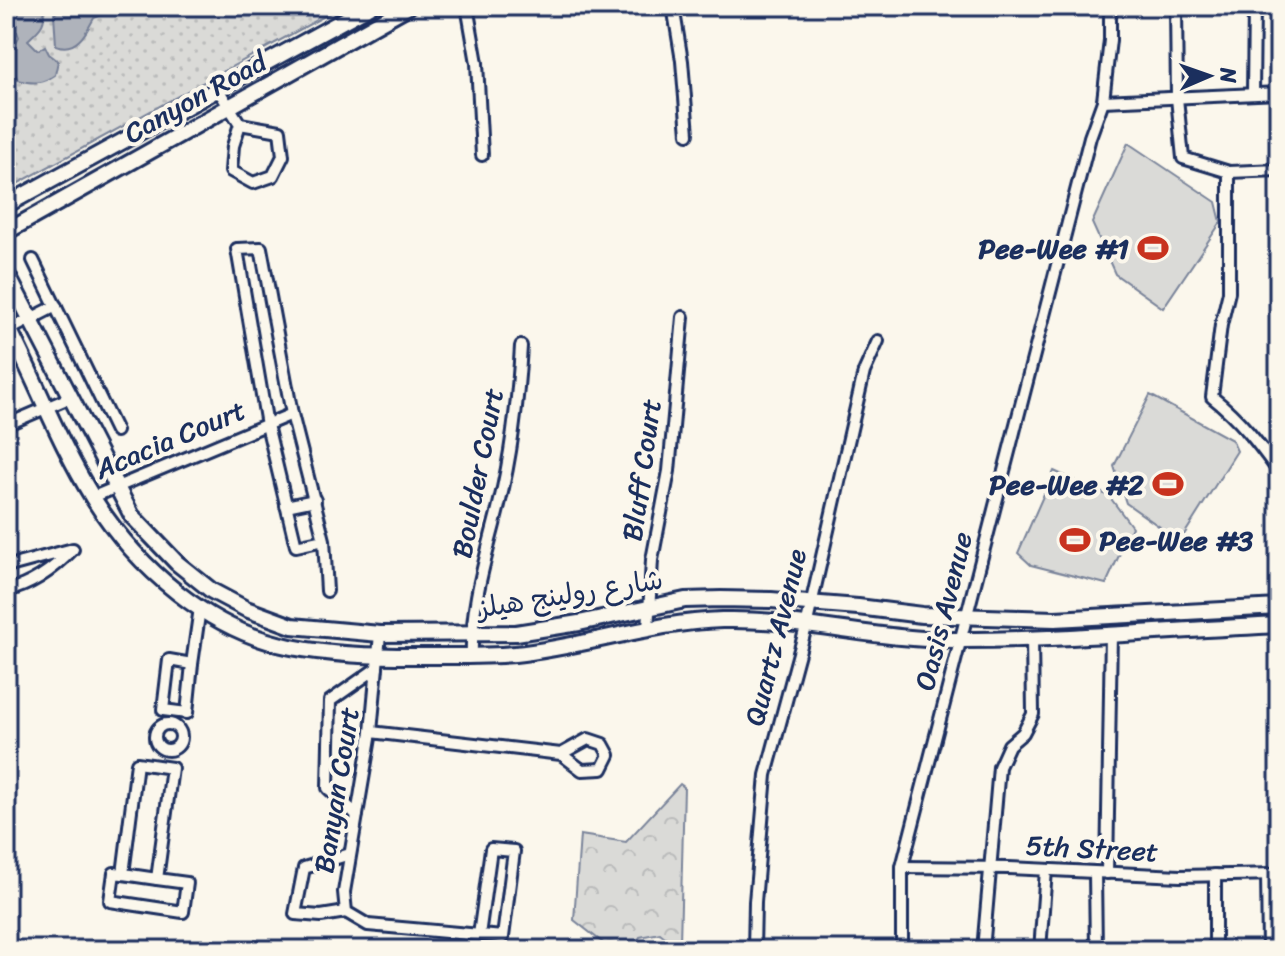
<svg xmlns="http://www.w3.org/2000/svg" width="1285" height="956" viewBox="0 0 1285 956" font-family="Sriracha,'Playpen Sans Arabic',sans-serif">
  <style>
    .grass { fill: url(#grass-dots); stroke: #7a849a; stroke-width: 2 }
    .park { fill: url(#park-crowns); stroke: #7a849a; stroke-width: 2 }
    .pitch { fill: #dadad7; stroke: #7a849a; stroke-width: 2 }
    .water { fill: #afb3bb; stroke: #747e96; stroke-width: 2 }
    .lines { fill: none; stroke-linecap: round; stroke-linejoin: round }
    .minor-casing { stroke: #1b2f5e; stroke-width: 16 }
    .secondary-casing { stroke: #1b2f5e; stroke-width: 20 }
    .minor { stroke: #fbf7ec; stroke-width: 10 }
    .secondary { stroke: #fbf7ec; stroke-width: 14 }
    .labels { text-anchor: middle; stroke-width: 8; stroke-linejoin: round; paint-order: stroke }
    .street-label { font-size: 28px; fill: #1b2f5e; stroke: #fbf7ec }
    .poi-label { font-size: 28px; font-weight: bold; fill: #1b2f5e; stroke: #fbf7ec; text-anchor: end }
  </style>
  <defs>
    <pattern id="grass-dots" width="8" height="8" patternUnits="userSpaceOnUse" patternTransform="scale(2)"><rect width="8" height="8" fill="#dadad7"/><path d="M2 2h.1M6 6h.1" fill="none" stroke="#babbbb" stroke-width="1.8" stroke-linecap="round"/></pattern>
    <pattern id="park-crowns" width="20" height="18" patternUnits="userSpaceOnUse" patternTransform="scale(2)"><rect width="20" height="18" fill="#dadad7"/><path d="M2 6a3 3 0 1 1 6 0M12 15a3 3 0 1 1 6 0" fill="none" stroke="#babbbb"/></pattern>
  </defs>
  <rect width="100%" height="100%" fill="#fbf7ec"/>
  <filter id="ink" filterUnits="userSpaceOnUse"><feTurbulence type="fractalNoise" baseFrequency=".0125" numOctaves="2"/><feDisplacementMap in="SourceGraphic" scale="16" xChannelSelector="R" yChannelSelector="G"/><feConvolveMatrix kernelMatrix="1 2 1 2 8 2 1 2 1" color-interpolation-filters="sRGB"/></filter>
  <g filter="url(#ink)">
    <polygon class="grass" points="6,6 343,6 6,190"/>
    <polygon class="park" points="680,784 684,787 680,943 676,946 660,933 640,937 632,950 612,950 574,920 580,835 626,842"/>
    <g class="pitch">
      <polygon points="1128,143 1216,202 1221,222 1163,308 1115,274 1092,223"/>
      <polygon points="1150,395 1232,440 1237,451 1180,541 1126,503 1114,466"/>
      <polygon points="1054,471 1109,496 1132,527 1106,584 1031,565 1018,553"/>
    </g>
    <g class="water">
      <path d="M6 6H42C48 23 40 29 28 40L38 50 45 46 49 54 58 61 55 75C42 84 33 84 18 80 8 63 8 54 19 37L17 32 6 30Z"/>
      <path d="M65 6H123L94 18C86 33 76 53 56 45L54 14Z"/>
    </g>
    <g class="lines">
      <g class="minor-casing">
        <g id="minor">
          <polyline points="467,6 477,63 482,155"/>
          <polyline points="673,6 682,61 688,134"/>
          <polyline points="1176,6 1177,98 1183,158 1229,172 1279,170"/>
          <polyline points="219,91 240,124 233,146 231,171 253,183 273,176 283,156 280,131 240,124"/>
          <polyline points="1253,94 1254,6"/>
          <polyline points="1103,101 1279,93"/>
          <path d="M1229 172V292L1221 325 1212 397C1240 419 1259 444 1279 472"/>
          <polyline points="33,260 116,431"/>
          <polyline points="9,330 56,306"/>
          <polyline points="6,425 69,398"/>
          <polyline points="93,497 292,414"/>
          <polyline points="286,506 315,500"/>
          <polyline points="324,540 296,546 267,425 237,249 261,248 292,414 324,540 327,591"/>
          <path d="M6 567 73 549C54 569 33 585 6 591"/>
          <polyline points="648,630 652,560 669,471 683,317"/>
          <polyline points="380,634 371,732 344,892 346,912 368,925 503,937 514,851 491,849 479,935"/>
          <path d="M472 657C470 605 487 555 499 505 512 453 518 400 521 346"/>
          <polygon points="169,660 192,664 187,713 163,710"/>
          <polyline points="192,664 200,608"/>
          <circle cx="168" cy="737" r="13"/>
          <polyline points="371,732 561,754 582,770 602,769 609,755 603,744 588,739 561,754"/>
          <polygon points="137,763 172,768 157,879 123,874"/>
          <polyline points="357,815 328,788 330,701 377,668"/>
          <polyline points="902,867 1009,868 1180,876 1279,874"/>
          <polyline points="1095,873 1096,950"/>
          <polyline points="1107,873 1111,633"/>
          <polyline points="123,874 114,873 110,901 183,912 187,883 157,879"/>
          <polyline points="1267,874 1268,950"/>
          <polyline points="1215,875 1215,950"/>
          <polyline points="346,912 321,916 295,914 304,868 350,854"/>
          <polyline points="754,950 755,902 766,775 806,627 864,372 878,341"/>
          <polyline points="902,950 902,867 1090,137 1103,101 1110,40 1110,6"/>
          <polyline points="983,950 999,767 1009,745 1023,733 1033,714 1032,637"/>
          <polyline points="1040,950 1046,870"/>
        </g>
      </g>
      <g class="secondary-casing">
        <g id="secondary">
          <polyline points="6,205 370,6"/>
          <polyline points="6,232 409,6"/>
          <polyline points="6,272 132,516 177,563 212,591 246,609 292,626 380,634 516,633 579,623 685,600 721,599 771,600 858,607 922,615 1055,619 1279,607"/>
          <path d="M6 323C36 381 59 443 93 498 137 568 209 631 291 647 332 655 373 656 414 656 448 656 481 657 515 654 585 647 652 622 722 620 802 618 880 641 960 640 1066 640 1173 630 1279 625"/>
        </g>
      </g>
      <use href="#minor" class="minor"/>
      <use href="#secondary" class="secondary"/>
    </g>
  </g>
  <defs>
    <g id="stadium-bare" transform="scale(2.4)"><path d="M0-5a6.5 5 0 1 0 0 10a6.5 5 0 1 0 0-10ZM-3.5-1.8h7v3.6h-7Z" fill="#c8321e" stroke="#fbf7ec" stroke-width="2.5" paint-order="stroke"/></g>
  </defs>
  <g fill-rule="evenodd">
    <use href="#stadium-bare" x="1153" y="248"/>
    <use href="#stadium-bare" x="1168" y="484"/>
    <use href="#stadium-bare" x="1075" y="540"/>
  </g>
  <g class="labels">
    <g class="street-label">
      <text transform="translate(195 97) rotate(-29)" y="10">Canyon Road</text>
      <text transform="translate(170 439) rotate(-23)" y="10">Acacia Court</text>
      <text transform="translate(641 470) rotate(-82)" y="10">Bluff Court</text>
      <text transform="translate(477 473) rotate(-79)" y="10">Boulder Court</text>
      <text transform="translate(570 593) rotate(-9)" y="10">شارع رولينج هيلز</text>
      <text transform="translate(943 611) rotate(-76)" y="10">Oasis Avenue</text>
      <text transform="translate(775 637) rotate(-76)" y="10">Quartz Avenue</text>
      <text transform="translate(336 790) rotate(-81)" y="10">Banyan Court</text>
      <text transform="translate(1092 848) rotate(3)" y="10">5th Street</text>
    </g>
    <g class="poi-label">
      <text x="1129" y="258">Pee-Wee #1</text>
      <text x="1144" y="494">Pee-Wee #2</text>
      <text x="1099" y="550" text-anchor="start">Pee-Wee #3</text>
    </g>
  </g>
  <rect width="1285" height="956" fill="none" stroke="#fbf7ec" stroke-width="32"/>
  <rect x="16" y="16" width="1253" height="924" fill="none" stroke="#1b2f5e" stroke-width="3" filter="url(#ink)"/>
  <g transform="translate(1209 76) rotate(88)" stroke="#fbf7ec" stroke-width="6" paint-order="stroke">
  <path d="M0-6L14 30L0 20L-14 30Z" fill="#1b2f5e"/>
  <text y="-12" font-size="22" font-weight="bold" text-anchor="middle" fill="#1b2f5e">N</text>
  </g>
</svg>
